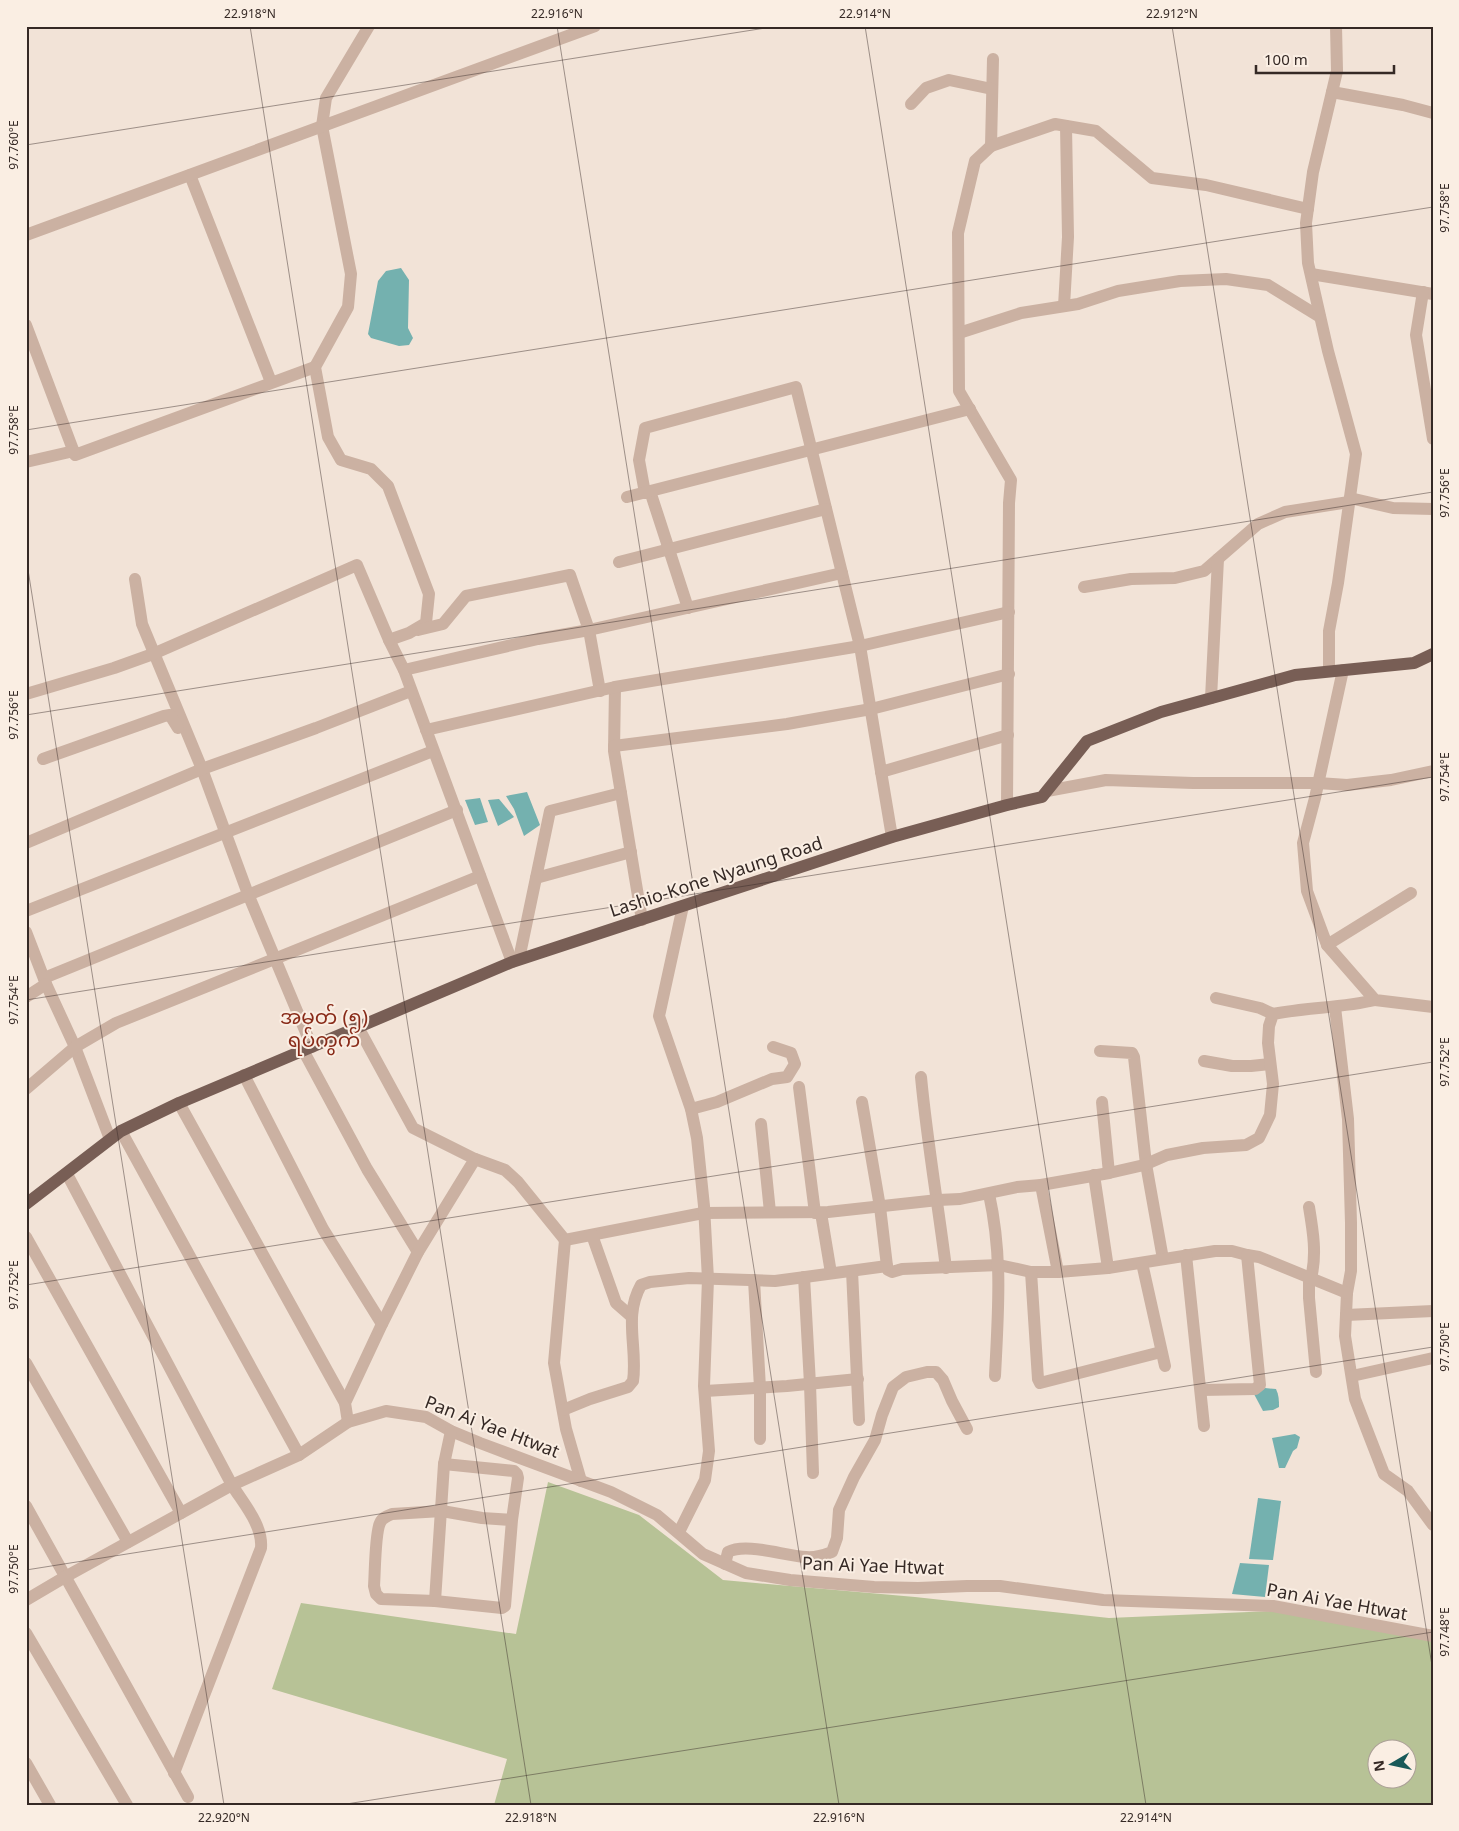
<svg xmlns="http://www.w3.org/2000/svg" width="1459" height="1831" viewBox="0 0 1459 1831" font-family="'Noto Sans','Noto Sans Myanmar',sans-serif">
  <style>
    .green { fill: #b7c296; fill-rule: evenodd }
    .water { fill: #74b1af }
    .lines { fill: none; stroke-linecap: round; stroke-linejoin: round }
    .minor { stroke: #cbb1a2; stroke-width: 12 }
    .major { stroke: #785e55; stroke-width: 12 }
    .ticks { fill: none; stroke: #352925; stroke-width: 1; stroke-opacity: 0.45 }
    .labels { text-anchor: middle; stroke-width: 4; stroke-linejoin: round; paint-order: stroke }
    .street-label { font-size: 18px; fill: #352925; stroke: #faeee3 }
    .quarter-label { font-size: 20px; fill: #892b19; stroke: #faeee3 }
    .neatline { fill: none; stroke: #352925; stroke-width: 2 }
    .ticks-label { font-size: 12px; text-anchor: middle; fill: #352925 }
  </style>
  <rect width="100%" height="100%" fill="#f2e3d7"/>
  <path class="green" d="M548 1482 639 1515 723 1580 915 1597 1109 1618 1273 1611 1433 1641V1805H494L507 1759 272 1689 301 1603 516 1634ZM1376 1748H1406V1778H1376Z"/>
  <g class="water">
    <polygon points="401,268 409,280 408,328 413,338 409,345 399,346 371,338 368,334 378,281 386,271"/>
    <polygon points="527,792 540,825 524,836 514,809 506,796"/>
    <polygon points="480,798 488,822 475,825 465,800"/>
    <polygon points="499,799 514,817 498,826 488,800"/>
    <path d="M1265 1388 1276 1389C1279 1395 1279 1401 1279 1407L1273 1410 1263 1411 1254 1394Z"/>
    <polygon points="1295,1434 1300,1437 1297,1448 1293,1451 1285,1468 1279,1468 1272,1438"/>
    <polygon points="1258,1498 1281,1501 1273,1560 1249,1559"/>
    <polygon points="1240,1563 1269,1565 1265,1597 1232,1594"/>
  </g>
  <g class="lines">
    <g class="minor">
      <polyline points="369,26 326,98 322,126 351,274 348,307 315,367 328,437 341,460 371,469 388,486 429,594 426,623 409,633 389,640 404,670 512,962"/>
      <polyline points="993,59 991,146 975,161 958,233 959,391 1011,480 1009,503 1007,805"/>
      <polyline points="1332,92 1403,105 1433,113"/>
      <polyline points="911,104 926,88 949,80 992,89"/>
      <polyline points="991,146 1055,124 1096,131 1152,178 1206,185 1308,209"/>
      <polyline points="190,175 271,382"/>
      <polyline points="26,235 595,26"/>
      <polyline points="1311,274 1433,294"/>
      <polyline points="1423,292 1416,335 1433,439"/>
      <polyline points="1064,306 1068,237 1066,126"/>
      <polyline points="26,325 75,455 315,367"/>
      <polyline points="959,333 1021,313 1078,304 1118,291 1180,281 1226,279 1268,285 1320,317"/>
      <polyline points="26,462 74,451"/>
      <polyline points="650,491 688,608"/>
      <polyline points="645,493 639,460 645,428 796,387 860,646 892,837"/>
      <polyline points="627,497 970,409"/>
      <polyline points="1350,498 1393,508 1433,509"/>
      <polyline points="619,562 826,509"/>
      <polyline points="135,579 142,624 202,769 248,894 312,1047"/>
      <polyline points="1084,587 1131,579 1175,578 1204,571 1258,524 1285,512 1349,502"/>
      <polyline points="418,630 443,624 466,596 570,575 589,630 600,691"/>
      <polyline points="404,670 538,639 589,630 842,573"/>
      <polyline points="1343,670 1315,798 1303,843 1307,891 1327,945 1375,1000 1433,1007"/>
      <polyline points="1329,671 1329,631 1338,583 1356,454 1328,351 1308,263 1306,223 1313,172 1337,71 1336,26"/>
      <polyline points="615,687 614,751 642,920"/>
      <polyline points="26,694 114,668 153,654 357,565 389,640"/>
      <polyline points="1211,698 1218,559"/>
      <polyline points="426,730 615,687 860,646 1009,612"/>
      <polyline points="614,746 787,724 871,709 1009,674"/>
      <polyline points="43,759 164,716 170,715 178,728"/>
      <polyline points="881,772 1008,735"/>
      <polyline points="1047,791 1106,780 1193,783 1318,783 1347,785 1391,780 1433,771"/>
      <polyline points="26,843 202,769 316,728 411,691"/>
      <polyline points="536,878 631,852"/>
      <polyline points="26,911 433,751"/>
      <polyline points="26,932 46,984 75,1047 110,1139"/>
      <polyline points="1327,945 1411,893"/>
      <polyline points="519,959 550,811 621,793"/>
      <polyline points="44,978 457,810"/>
      <polyline points="26,997 46,984"/>
      <polyline points="1216,998 1260,1008 1273,1014"/>
      <polyline points="1335,1007 1348,1119 1351,1223 1351,1271 1347,1293 1345,1336 1355,1399 1384,1474 1408,1491 1433,1525"/>
      <polyline points="303,1050 367,1169 418,1252"/>
      <polyline points="1100,1051 1132,1053 1134,1057 1146,1164 1163,1259"/>
      <polyline points="1204,1061 1232,1066 1251,1066 1270,1064"/>
      <polyline points="244,1075 323,1229 382,1324"/>
      <path d="M921 1077C927 1141 938 1204 946 1268"/>
      <polyline points="799,1087 815,1213"/>
      <polyline points="26,1089 75,1047 116,1023 480,876"/>
      <polyline points="862,1102 880,1207 887,1266 888,1270 892,1272 902,1269 999,1265 1031,1272 1058,1272 1108,1268 1215,1251 1232,1251 1247,1255"/>
      <polyline points="1102,1102 1109,1173"/>
      <polyline points="179,1103 345,1403"/>
      <polyline points="691,1109 717,1102 772,1079 787,1077 795,1064 791,1053 773,1047"/>
      <polyline points="761,1124 770,1212"/>
      <polyline points="121,1131 299,1455"/>
      <path d="M475 1159 505 1170 518 1182 565 1240 703 1213 828 1212 938 1200 960 1199 1017 1187 1041 1185 1109 1173 1144 1165 1167 1155 1203 1148 1246 1145 1259 1138 1270 1115 1273 1084 1268 1043 1269 1026 1273 1014C1307 1007 1342 1008 1375 1000"/>
      <path d="M67 1174 232 1485C243 1503 263 1525 261 1548L174 1773"/>
      <polyline points="1094,1175 1108,1268"/>
      <polyline points="1041,1185 1058,1272"/>
      <path d="M989 1194C1003 1257 998 1313 995 1376"/>
      <path d="M1309 1207C1313 1231 1317 1255 1311 1278"/>
      <polyline points="821,1213 831,1273"/>
      <polyline points="592,1235 616,1303 632,1317"/>
      <polyline points="26,1237 181,1513"/>
      <polyline points="565,1240 554,1363 566,1429 581,1481"/>
      <polyline points="1186,1255 1204,1426"/>
      <polyline points="1142,1263 1165,1366"/>
      <polyline points="852,1271 859,1420"/>
      <polyline points="1031,1272 1038,1379 1040,1383 1161,1352"/>
      <polyline points="804,1277 810,1384 813,1473"/>
      <polyline points="1309,1278 1309,1298 1316,1372"/>
      <polyline points="754,1280 760,1388 760,1439"/>
      <polyline points="1346,1315 1433,1311"/>
      <polyline points="26,1363 128,1542"/>
      <polyline points="1352,1376 1433,1358"/>
      <polyline points="1201,1390 1255,1389 1260,1385 1247,1255 1259,1257 1347,1293"/>
      <polyline points="705,1391 787,1386 858,1379"/>
      <path d="M563 1410 590 1399 628 1387 633 1381C638 1348 623 1317 641 1285L650 1282 689 1278 775 1281 887 1266"/>
      <polyline points="348,1422 345,1403 382,1324 418,1252 475,1159 413,1128 358,1027"/>
      <path d="M444 1464 514 1471 517 1474 518 1478 512 1520 505 1606 502 1608 435 1601 381 1599 376 1594 374 1586C375 1573 375 1533 380 1523 382 1518 387 1516 392 1514L442 1511 482 1518 512 1520"/>
      <polyline points="26,1506 188,1797"/>
      <polyline points="679,1532 705,1480 709,1451 704,1386 708,1279 704,1206 697,1138 691,1109 659,1016 683,906"/>
      <path d="M725 1564 728 1552C746 1542 784 1556 806 1557 815 1558 824 1555 832 1552L837 1538 839 1510 854 1477 875 1440 882 1415 893 1387 906 1377 927 1372H936L943 1380 952 1401 967 1429"/>
      <polyline points="26,1600 65,1577 232,1485 299,1455 348,1422 386,1411 426,1417 451,1431 480,1443 611,1492 657,1515 703,1554 746,1573 790,1580 874,1587 918,1588 967,1586 1000,1586 1103,1600 1273,1606 1433,1636"/>
      <polyline points="435,1601 444,1464 451,1431"/>
      <polyline points="26,1633 127,1805"/>
      <polyline points="26,1763 50,1805"/>
    </g>
    <polyline class="major" points="26,1204 121,1131 179,1103 512,962 892,837 1007,805 1042,797 1087,741 1161,712 1295,675 1414,663 1433,654"/>
  </g>
  <path class="ticks" d="M250 26 531 1805M557 26 839 1805M865 26 1146 1805M1172 26 1433 1672M26 145 778 26M26 430 1433 207M26 557 224 1805M26 715 1433 492M26 1000 1433 777M26 1285 1433 1062M26 1570 1433 1347M340 1805 1433 1632"/>
  <g class="labels">
    <g class="street-label">
      <text transform="translate(716 877) rotate(-18)" y="6">Lashio-Kone Nyaung Road</text>
      <text transform="translate(492 1427) rotate(21)" y="6">Pan Ai Yae Htwat</text>
      <text transform="translate(873 1566) rotate(2)" y="6">Pan Ai Yae Htwat</text>
      <text transform="translate(1337 1602) rotate(10)" y="6">Pan Ai Yae Htwat</text>
    </g>
    <g class="quarter-label">
      <text x="324" y="1024">အမှတ် (၅)<tspan x="324" dy="23">ရပ်ကွက်</tspan></text>
    </g>
  </g>
  <rect width="1459" height="1831" fill="none" stroke="#faeee3" stroke-width="55"/>
  <g transform="translate(1392 1764) rotate(261)"><circle r="24" fill="#faeee3" stroke="#ab9f97"/>
  <path d="M0-4L9 19L0 12L-9 19Z" fill="#185958"/>
  <text y="-8" font-size="14" font-weight="bold" text-anchor="middle" fill="#352925">N</text>
  </g>
  <path d="M1256 65v8h138v-8" fill="none" stroke="#352925" stroke-width="2.5"/>
  <text x="1264" y="65" font-size="15" fill="#352925" stroke="#faeee3" stroke-width="4" paint-order="stroke">100 m</text>
  <rect x="28" y="28" width="1404" height="1776" class="neatline"/>
  <g class="ticks-label">
    <text x="250" y="18">22.918°N</text>
    <text x="557" y="18">22.916°N</text>
    <text x="865" y="18">22.914°N</text>
    <text x="1172" y="18">22.912°N</text>
    <text transform="translate(14 145) rotate(-90)" y="4">97.760°E</text>
    <text transform="translate(1445 208) rotate(-90)" y="4">97.758°E</text>
    <text transform="translate(14 430) rotate(-90)" y="4">97.758°E</text>
    <text transform="translate(1445 493) rotate(-90)" y="4">97.756°E</text>
    <text transform="translate(14 715) rotate(-90)" y="4">97.756°E</text>
    <text transform="translate(1445 777) rotate(-90)" y="4">97.754°E</text>
    <text transform="translate(14 1000) rotate(-90)" y="4">97.754°E</text>
    <text transform="translate(1445 1062) rotate(-90)" y="4">97.752°E</text>
    <text transform="translate(14 1285) rotate(-90)" y="4">97.752°E</text>
    <text transform="translate(1445 1347) rotate(-90)" y="4">97.750°E</text>
    <text transform="translate(14 1569) rotate(-90)" y="4">97.750°E</text>
    <text transform="translate(1445 1632) rotate(-90)" y="4">97.748°E</text>
    <text x="224" y="1822">22.920°N</text>
    <text x="531" y="1822">22.918°N</text>
    <text x="839" y="1822">22.916°N</text>
    <text x="1146" y="1822">22.914°N</text>
  </g>
</svg>
